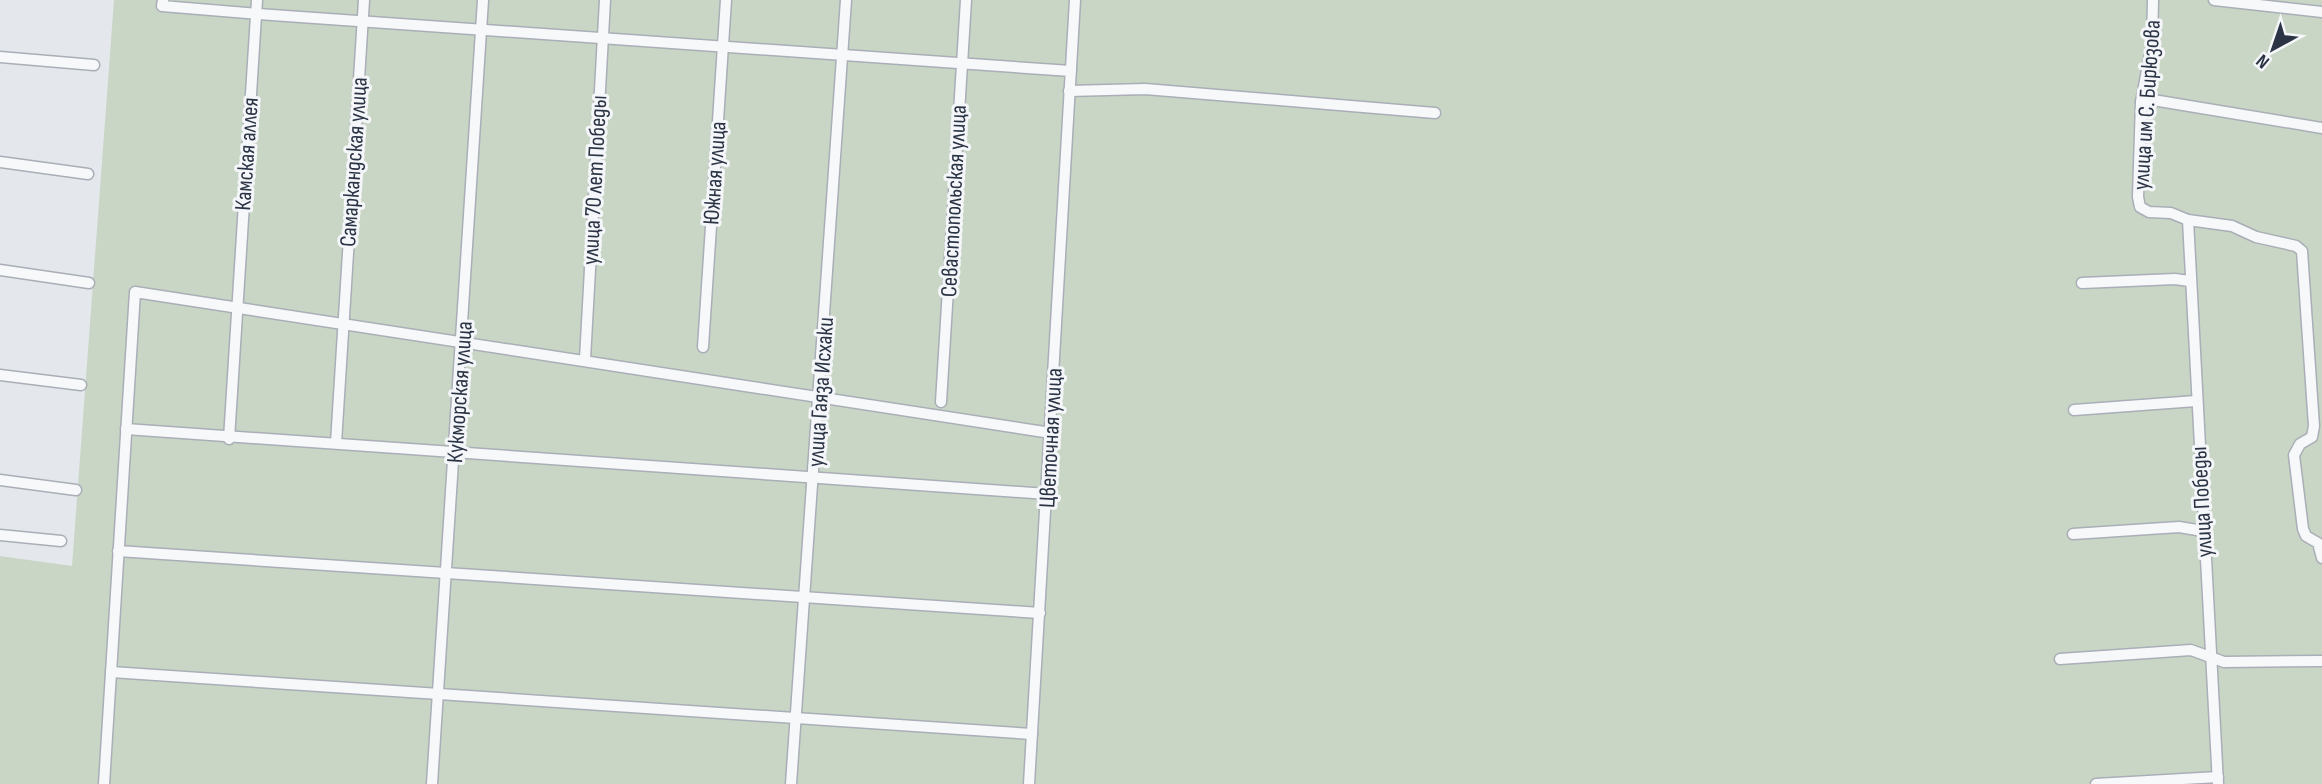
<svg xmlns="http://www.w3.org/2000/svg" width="2322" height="784" viewBox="0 0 2322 784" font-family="'Sofia Sans Condensed',sans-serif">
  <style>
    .green { fill: #c9d6c5 }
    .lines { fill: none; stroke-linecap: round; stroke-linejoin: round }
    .minor-casing { stroke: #a9aeb7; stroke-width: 13 }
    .minor { stroke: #f7f8fa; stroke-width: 10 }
    .labels { text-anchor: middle; stroke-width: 6; stroke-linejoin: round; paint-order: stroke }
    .street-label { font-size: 23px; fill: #2b3445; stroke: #f4f6f9 }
  </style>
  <rect width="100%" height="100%" fill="#e4e7ec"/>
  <polygon class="green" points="114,0 2322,0 2322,784 0,784 0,556 72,566"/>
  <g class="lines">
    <g class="minor-casing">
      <g id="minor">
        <polyline points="163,0 162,6 258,14 1071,71"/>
        <polyline points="2153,0 2152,44 2141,102 2138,197 2140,207 2149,212 2171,213 2188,220 2232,226 2256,237 2296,246 2302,251 2314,426 2312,437 2300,444 2294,455 2303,529 2306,536 2318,543 2322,558"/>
        <polyline points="2214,0 2322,12"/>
        <polyline points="0,57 94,65"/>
        <polyline points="1069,91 1145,89 1435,113"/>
        <polyline points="2141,102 2153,100 2322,128"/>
        <polyline points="0,162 88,174"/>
        <polyline points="2188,220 2218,784"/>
        <polyline points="0,270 89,283"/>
        <polyline points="2082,283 2175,279 2189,281"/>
        <polyline points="703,347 726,0"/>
        <polyline points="585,359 605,0"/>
        <polyline points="0,375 81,385"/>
        <polyline points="941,402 966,0"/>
        <polyline points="2074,410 2196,401"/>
        <polyline points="126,429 1047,494"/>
        <polyline points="229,439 257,0"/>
        <polyline points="336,443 364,0"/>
        <polyline points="0,480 76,490"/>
        <polyline points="2073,534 2179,527 2203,531"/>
        <polyline points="0,535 61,541"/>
        <polyline points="118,551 1040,613"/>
        <polyline points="2060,659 2191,650 2224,662 2322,661"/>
        <polyline points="111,672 1032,734"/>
        <polyline points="104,784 135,292 1051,433"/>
        <polyline points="432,784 483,0"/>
        <polyline points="791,784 846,0"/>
        <polyline points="1029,784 1075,0"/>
        <polyline points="2096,784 2218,777"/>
      </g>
    </g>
    <use href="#minor" class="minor"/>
  </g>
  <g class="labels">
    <g class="street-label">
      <text transform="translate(2146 105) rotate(-86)" y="8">улица им С. Бирюзова</text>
      <text transform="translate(246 154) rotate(-86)" y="8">Камская аллея</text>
      <text transform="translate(353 162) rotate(-86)" y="8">Самаркандская улица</text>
      <text transform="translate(714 173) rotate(-86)" y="8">Южная улица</text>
      <text transform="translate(594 180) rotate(-87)" y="8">улица 70 лет Победы</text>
      <text transform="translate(953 201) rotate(-87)" y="8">Севастопольская улица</text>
      <text transform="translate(459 392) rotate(-86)" y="8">Кукморская улица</text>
      <text transform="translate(820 392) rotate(-86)" y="8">улица Гаяза Исхаки</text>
      <text transform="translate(1050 438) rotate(-87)" y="8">Цветочная улица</text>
      <text transform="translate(2201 502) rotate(-93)" y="8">улица Победы</text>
    </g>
  </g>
  <g transform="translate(2273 49) rotate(220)" stroke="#f4f6f9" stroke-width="5" paint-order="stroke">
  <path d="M0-5L12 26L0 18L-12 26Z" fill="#2b3445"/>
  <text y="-10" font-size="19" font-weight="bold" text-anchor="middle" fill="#2b3445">N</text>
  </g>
</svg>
